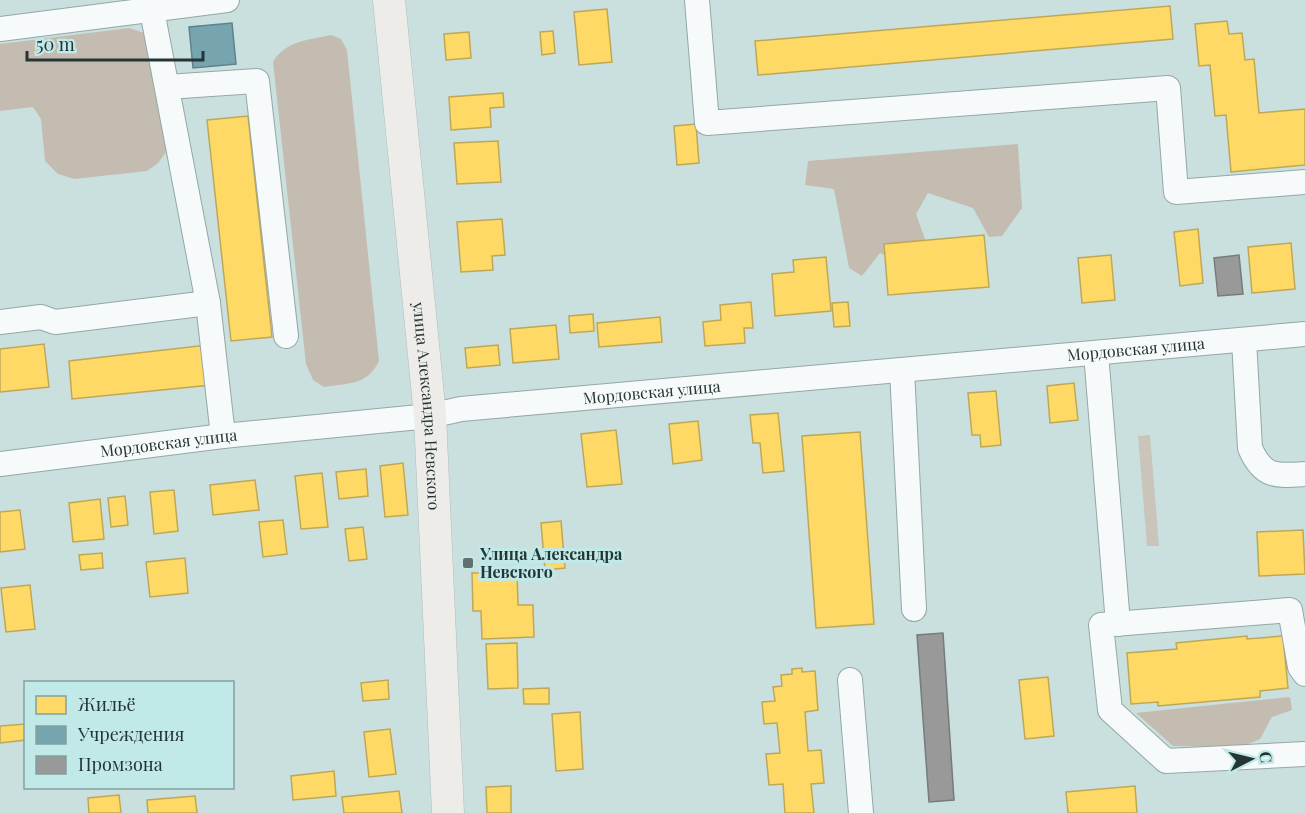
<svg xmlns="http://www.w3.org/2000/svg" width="1305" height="813" viewBox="0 0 1305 813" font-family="'Playfair Display',serif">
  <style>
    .green { fill: #cac4ba }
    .forest { fill: #c4bcb1 }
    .homes { fill: #ffd966; stroke: #bea857; stroke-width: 1.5 }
    .public { fill: #76a5af; stroke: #5e838a; stroke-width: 1.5 }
    .industry { fill: #999; stroke: #767b7b; stroke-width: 1.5 }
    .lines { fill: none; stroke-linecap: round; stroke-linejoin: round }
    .minor-casing { stroke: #95a7a6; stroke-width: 26 }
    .major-casing { stroke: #b1bcbc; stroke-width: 33 }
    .minor { stroke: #f7fafa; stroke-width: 24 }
    .major { stroke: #eeece8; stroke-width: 32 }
    .poi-dot { fill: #5e7170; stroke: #c0e9e8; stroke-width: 2 }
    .labels { text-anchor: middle; stroke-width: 6; stroke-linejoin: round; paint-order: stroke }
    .street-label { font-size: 16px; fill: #253534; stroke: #c0e9e8 }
    .poi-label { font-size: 16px; font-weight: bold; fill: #253534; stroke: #c0e9e8; text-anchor: start }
  </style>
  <rect width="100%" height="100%" fill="#c9e0df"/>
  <polygon class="green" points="1150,435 1159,546 1147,546 1138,436"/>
  <g class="forest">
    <polygon points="129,28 144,33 153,45 166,152 158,163 147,171 74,179 58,174 45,161 41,119 33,107 0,111 0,44"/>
    <path d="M331 35 341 39 347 50 379 361C367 386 348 383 324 387L313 380 306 364 273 62C285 41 308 40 331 35Z"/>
    <polygon points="1018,144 1022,208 1002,236 989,237 973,208 928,193 916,214 926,242 904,263 880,253 862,276 849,268 834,189 805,185 808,161"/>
    <polygon points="1290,697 1292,710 1272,717 1260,739 1241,747 1173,746 1136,713"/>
  </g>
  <g class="homes">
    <polygon points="1170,6 1173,39 758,75 755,41"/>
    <polygon points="607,9 612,62 579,65 574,12"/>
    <polygon points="1227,21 1229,34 1242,33 1245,60 1254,59 1259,113 1305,109 1305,165 1231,172 1226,115 1215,116 1210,65 1199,66 1195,24"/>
    <polygon points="553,31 555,53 542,55 540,32"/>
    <polygon points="469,32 471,58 446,60 444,34"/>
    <polygon points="503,93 504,107 490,108 491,127 451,130 449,97"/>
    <polygon points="248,116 272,337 231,341 207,120"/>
    <polygon points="696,124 699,163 677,165 674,126"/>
    <polygon points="498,141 501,182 457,184 454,143"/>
    <polygon points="502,219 505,255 492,256 493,270 461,272 457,222"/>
    <polygon points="1198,229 1203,283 1180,286 1174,232"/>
    <polygon points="984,235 989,287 888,295 884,244"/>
    <polygon points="1291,243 1295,289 1252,293 1248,247"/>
    <polygon points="1111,255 1115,300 1082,303 1078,258"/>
    <polygon points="826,257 831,311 775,316 772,274 794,272 793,260"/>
    <polygon points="751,302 753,328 744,328 745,343 705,346 703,322 721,320 720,305"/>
    <polygon points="848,302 850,326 834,327 832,303"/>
    <polygon points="593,314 594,331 570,333 569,316"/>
    <polygon points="660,317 662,342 599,347 597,323"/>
    <polygon points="556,325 559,359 513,363 510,329"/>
    <polygon points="44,344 49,387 0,392 0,349"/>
    <polygon points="207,345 211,385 72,399 69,361"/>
    <polygon points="498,345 500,365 467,368 465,348"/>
    <polygon points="1074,383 1078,420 1050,423 1047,386"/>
    <polygon points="996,391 1001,445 981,447 980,435 972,435 968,393"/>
    <polygon points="778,413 784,471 763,473 760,443 753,443 750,415"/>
    <polygon points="698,421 702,460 673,464 669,424"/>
    <polygon points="616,430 622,484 587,487 581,434"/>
    <polygon points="860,432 874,624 816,628 802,436"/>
    <polygon points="403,463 408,515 385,517 380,466"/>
    <polygon points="366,469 368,496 339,499 336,472"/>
    <polygon points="322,473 328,527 301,529 295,476"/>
    <polygon points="255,480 259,510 213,515 210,485"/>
    <polygon points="174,490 178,531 154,534 150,492"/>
    <polygon points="125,496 128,525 111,527 108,498"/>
    <polygon points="100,499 104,539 73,542 69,503"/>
    <polygon points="20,510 25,549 0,552 0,512"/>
    <polygon points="283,520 287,554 263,557 259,522"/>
    <polygon points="561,521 565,568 545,570 541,523"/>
    <polygon points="363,527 367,559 349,561 345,529"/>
    <polygon points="1303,530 1305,574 1259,576 1257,532"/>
    <polygon points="102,553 103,568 81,570 79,555"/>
    <polygon points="185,558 188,593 150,597 146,562"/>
    <polygon points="517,572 518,605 533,605 534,637 482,639 481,611 473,611 472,573"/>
    <polygon points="30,585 35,629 6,632 1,588"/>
    <polygon points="1247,636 1247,639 1283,636 1288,688 1260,691 1260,697 1158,706 1158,702 1131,704 1127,653 1177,649 1176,643"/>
    <polygon points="517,643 518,688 488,689 486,644"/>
    <polygon points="802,668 802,672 815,671 818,710 805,712 808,751 821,750 824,783 811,784 814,813 785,813 783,784 769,785 766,754 780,753 777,723 764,724 762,702 775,701 773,687 782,686 781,675 792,674 792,669"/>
    <polygon points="1048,677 1054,736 1025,739 1019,680"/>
    <polygon points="388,680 389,699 363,701 361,683"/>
    <polygon points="549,688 549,704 524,704 523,689"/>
    <polygon points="580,712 583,769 556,771 552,714"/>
    <polygon points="26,724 26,740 0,743 0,726"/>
    <polygon points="390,729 396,774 369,777 364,732"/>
    <polygon points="334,771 336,796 293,800 291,776"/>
    <polygon points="511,786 511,813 487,813 486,787"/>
    <polygon points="1135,786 1137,813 1068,813 1066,792"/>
    <polygon points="399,791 402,813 344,813 342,797"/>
    <polygon points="119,795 121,813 89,813 88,798"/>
    <polygon points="195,796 197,813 148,813 147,800"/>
  </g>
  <polygon class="public" points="232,23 236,64 193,68 189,27"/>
  <g class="industry">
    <polygon points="1239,255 1243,294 1218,296 1214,258"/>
    <polygon points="943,633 954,800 929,802 917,635"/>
  </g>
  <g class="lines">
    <g class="minor-casing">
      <g id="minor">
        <polyline points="150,0 208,303 223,436"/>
        <polyline points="697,0 707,123 1168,88 1176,192 1305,182"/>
        <polyline points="0,29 227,0"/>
        <polyline points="167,87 257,81 286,336"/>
        <polyline points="0,322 41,317 55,322 208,303"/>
        <path d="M1244 340 1250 448C1263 478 1276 476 1305 474"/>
        <polyline points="1096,353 1118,624"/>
        <polyline points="902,370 914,609"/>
        <path id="s1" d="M0 464 223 436 430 416 461 409 1305 334"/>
        <polyline points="1305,674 1300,667 1290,610 1101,625 1110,710 1166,761 1305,754"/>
        <polyline points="850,680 861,813"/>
      </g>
    </g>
    <g class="major-casing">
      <g id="major">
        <path id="s2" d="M389 0 430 416 448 813"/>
      </g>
    </g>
    <use href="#minor" class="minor"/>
    <use href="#major" class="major"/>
  </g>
  <rect class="poi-dot" x="462" y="557" width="12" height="12" rx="3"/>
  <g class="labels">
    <g class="street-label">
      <text dy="6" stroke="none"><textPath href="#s1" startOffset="1142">Мордовская улица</textPath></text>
      <text dy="6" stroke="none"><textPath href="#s1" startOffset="656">Мордовская улица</textPath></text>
      <text dy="6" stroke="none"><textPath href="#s2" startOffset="408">улица Александра Невского</textPath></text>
      <text dy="6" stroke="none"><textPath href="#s1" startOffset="170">Мордовская улица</textPath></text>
    </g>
    <g class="poi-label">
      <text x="480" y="560">Улица Александра<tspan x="480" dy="18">Невского</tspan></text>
    </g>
  </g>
  <rect x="24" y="681" width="210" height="108" fill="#c0e9e8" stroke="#82a1a0" stroke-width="1.5"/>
  <rect x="36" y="696" width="30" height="18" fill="#ffd966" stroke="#82a1a0" stroke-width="1.5"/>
  <text x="78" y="711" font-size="18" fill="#253534">Жильё</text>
  <rect x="36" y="726" width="30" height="18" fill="#76a5af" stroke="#82a1a0" stroke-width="1.5"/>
  <text x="78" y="741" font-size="18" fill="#253534">Учреждения</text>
  <rect x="36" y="756" width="30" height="18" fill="#999999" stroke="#82a1a0" stroke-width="1.5"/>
  <text x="78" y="771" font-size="18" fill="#253534">Промзона</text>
  <g transform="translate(1251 759) rotate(83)" stroke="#c0e9e8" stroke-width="4.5" paint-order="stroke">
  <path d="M0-4.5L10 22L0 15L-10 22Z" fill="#253534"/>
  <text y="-9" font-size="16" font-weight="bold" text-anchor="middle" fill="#253534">С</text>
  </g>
  <path d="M27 51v9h176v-9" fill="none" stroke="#253534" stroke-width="3"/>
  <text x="36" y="51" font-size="18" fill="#253534" stroke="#c0e9e8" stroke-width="4.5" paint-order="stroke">50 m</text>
</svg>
